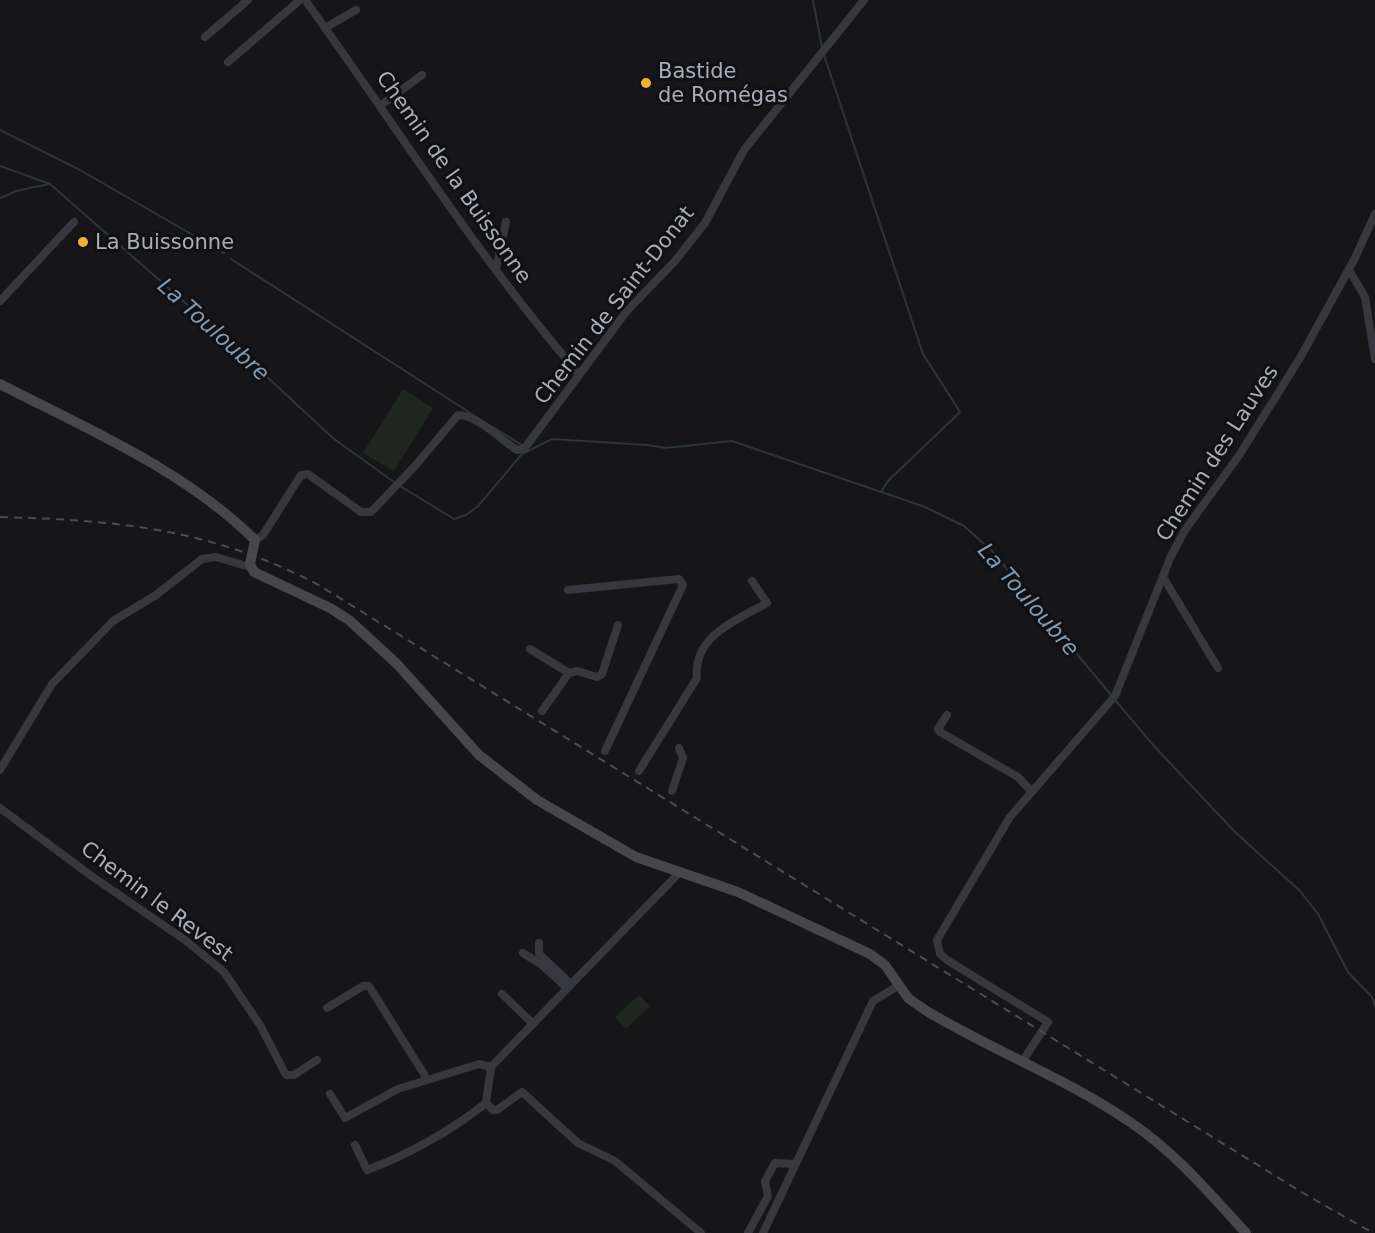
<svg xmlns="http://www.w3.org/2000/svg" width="1375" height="1233" viewBox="0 0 1375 1233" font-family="'DejaVu Sans',sans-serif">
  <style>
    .green { fill: #1e261f }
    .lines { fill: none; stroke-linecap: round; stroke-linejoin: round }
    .stream { stroke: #2c353c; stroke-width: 2 }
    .street { stroke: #37383d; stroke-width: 8 }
    .secondary { stroke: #45474d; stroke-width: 10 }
    .rail { stroke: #4a4c52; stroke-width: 2; stroke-dasharray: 8 6; stroke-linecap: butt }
    .poi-dot { fill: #f2b134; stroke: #111113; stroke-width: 2 }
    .labels { text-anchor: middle; stroke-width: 6; stroke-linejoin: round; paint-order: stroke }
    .poi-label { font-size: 21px; fill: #a8adb8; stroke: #111113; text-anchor: start }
    .street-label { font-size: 21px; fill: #a8adb8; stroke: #111113 }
    .water-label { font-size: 22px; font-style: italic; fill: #7f9bb3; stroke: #111113 }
  </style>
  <rect width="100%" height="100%" fill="#161618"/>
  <g class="green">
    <polygon points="403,389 433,408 394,471 363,453"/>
    <polygon points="639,995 650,1006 626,1029 615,1017"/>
  </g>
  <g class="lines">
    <g class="stream">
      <polyline points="813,0 822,47"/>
      <polyline points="824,55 923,354 960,412 888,481 881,492"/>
      <polyline points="0,130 80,170 224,253"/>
      <polyline points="0,166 50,184 223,336 334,439 394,482"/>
      <polyline points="0,198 16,191 49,184"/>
      <polyline points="231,259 475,416"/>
      <polyline points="493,427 523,446"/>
      <polyline points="400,486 454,519 466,515 478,506 522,454 552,439 647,445 666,448 732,441 925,507 964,526 992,551 1111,695"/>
      <polyline points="1115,700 1154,746 1234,831 1300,891 1318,914 1348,972 1372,997 1375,1006"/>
    </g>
    <g class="street">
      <path d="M305 0C395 124 477 256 578 373"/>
      <polyline points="325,28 356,10"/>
      <polyline points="205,37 248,0"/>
      <polyline points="228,62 300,0"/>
      <polyline points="381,105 422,75"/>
      <polyline points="496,269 506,222"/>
      <polyline points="1349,270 1365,297 1375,359"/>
      <polyline points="0,301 74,222"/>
      <path d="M255 540 263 535 301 475 308 474 361 512H371L414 467 458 415C478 415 501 440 517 450L524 449 626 312 675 261 705 223 744 150 864 0"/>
      <polyline points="1163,577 1218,668"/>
      <polyline points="568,590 679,579 683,585 605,751"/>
      <polyline points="530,649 569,673 542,711"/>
      <polyline points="569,673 577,671 597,677 602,674 618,625"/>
      <polyline points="947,715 938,729 940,732 1018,777 1032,792"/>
      <polyline points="0,770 52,684 113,621 156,595 202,559 216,557 250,567"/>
      <path d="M639 771 697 678C693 636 735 621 767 603L752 581"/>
      <polyline points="672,791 683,758 679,748"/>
      <polyline points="0,808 90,875 185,940 224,972 260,1025 286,1075 294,1075 317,1060"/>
      <polyline points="539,943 539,954 571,984"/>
      <polyline points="523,953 542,965 567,988"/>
      <polyline points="502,994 533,1024"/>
      <polyline points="327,1008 363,986 369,986 427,1079"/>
      <polyline points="1022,1062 1048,1022 947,960 940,954 937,940 1010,817 1115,696 1171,556 1185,530 1240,454 1300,358 1355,258 1375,214"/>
      <polyline points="330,1094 345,1118 398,1089 479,1064 491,1067 680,872"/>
      <polyline points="486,1103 493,1110 497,1110 522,1092 578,1143 615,1161 701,1233"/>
      <path d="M355 1145 367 1170C408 1155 452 1130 486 1103L491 1067"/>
      <polyline points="748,1233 768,1196 765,1181 775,1163 795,1164"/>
      <polyline points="763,1233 873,1001 898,986"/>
    </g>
    <path class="secondary" d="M0 384C89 430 183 469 255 540L250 564 254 572 330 608 349 620 396 663 479 755 537 800 636 857 738 892 870 954 885 965 908 998 925 1010C991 1050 1066 1078 1130 1122 1175 1152 1210 1194 1246 1233"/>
    <path class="rail" d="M0 517C118 520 211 529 317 584L1303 1193 1373 1233"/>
  </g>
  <g class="poi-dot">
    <circle cx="646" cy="83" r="6"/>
    <circle cx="83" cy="242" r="6"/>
  </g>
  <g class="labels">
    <g class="poi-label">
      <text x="658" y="78">Bastide<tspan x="658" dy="24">de Romégas</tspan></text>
      <text x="95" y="249">La Buissonne</text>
    </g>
    <g class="street-label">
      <text transform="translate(454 177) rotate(55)" y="7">Chemin de la Buissonne</text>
      <text transform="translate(614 305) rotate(-52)" y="7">Chemin de Saint-Donat</text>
      <text transform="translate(1217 453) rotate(-57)" y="7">Chemin des Lauves</text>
      <text transform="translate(157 901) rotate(37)" y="7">Chemin le Revest</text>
    </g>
    <g class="water-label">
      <text transform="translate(214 329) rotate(42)" y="8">La Touloubre</text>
      <text transform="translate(1029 599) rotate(49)" y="8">La Touloubre</text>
    </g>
  </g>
</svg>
